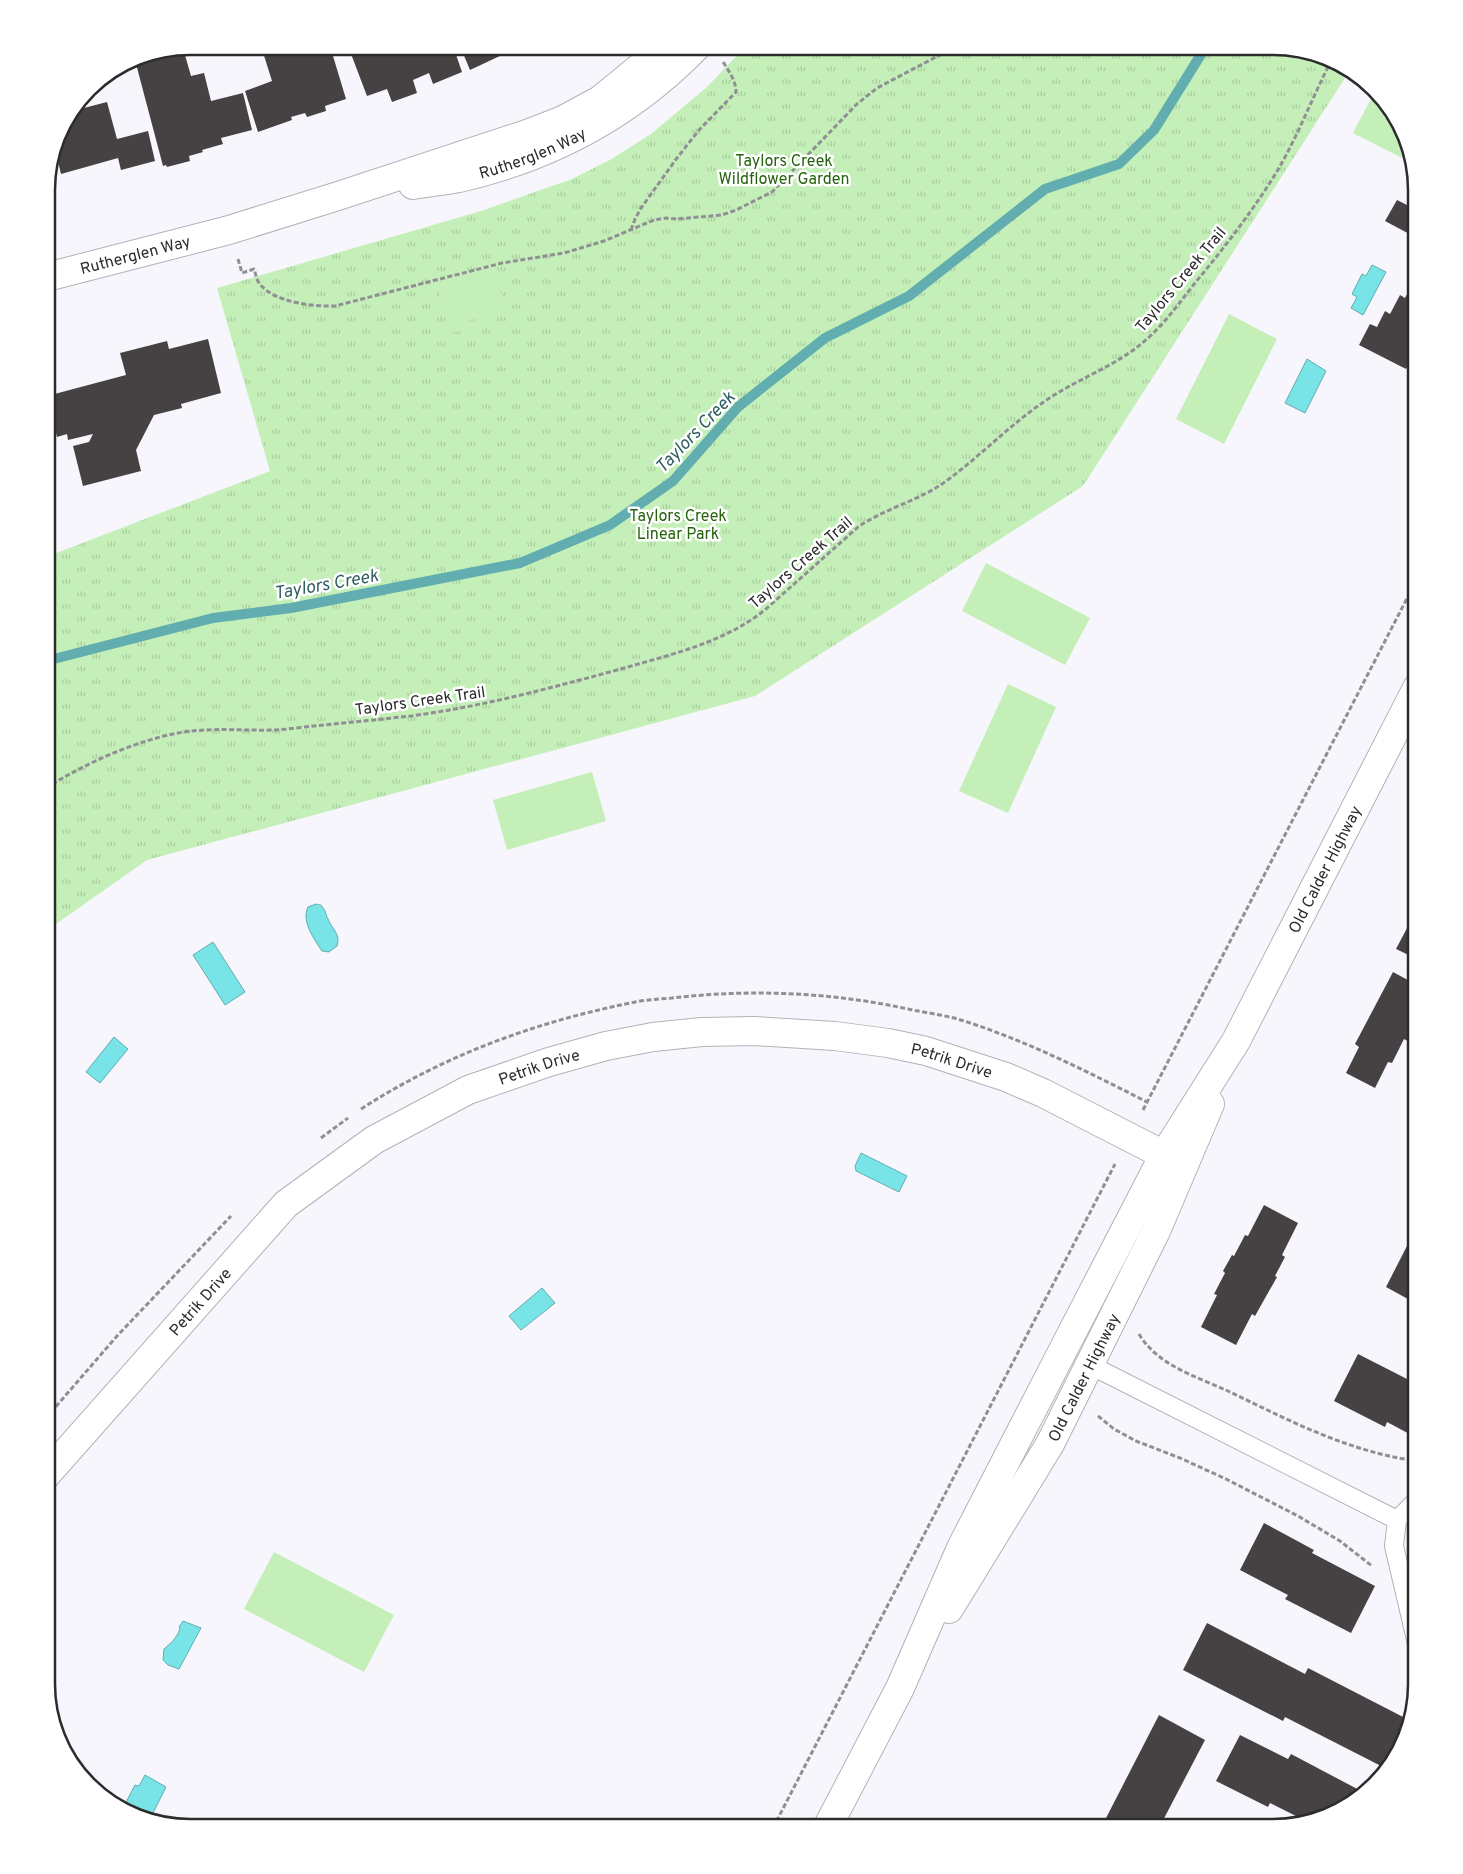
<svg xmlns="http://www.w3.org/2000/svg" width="1463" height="1874" viewBox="0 0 1463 1874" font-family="Overpass,sans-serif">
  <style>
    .park { fill: url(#park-tufts) }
    .pitch { fill: #c4efb8 }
    .water { fill: #78e4e7; stroke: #61adb0 }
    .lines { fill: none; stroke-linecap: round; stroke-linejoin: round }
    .stream { stroke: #61adb0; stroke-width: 10 }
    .building { fill: #464143 }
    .service-casing { stroke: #b3b2b7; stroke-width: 20 }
    .minor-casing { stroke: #b3b2b7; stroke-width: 30 }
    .tertiary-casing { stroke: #b3b2b7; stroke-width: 30 }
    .primary-casing { stroke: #b3b2b7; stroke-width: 30 }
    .path { stroke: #908f93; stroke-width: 3; stroke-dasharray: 5 2.5; stroke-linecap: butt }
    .service { stroke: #fff; stroke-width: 18 }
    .minor { stroke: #fff; stroke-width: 28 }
    .tertiary { stroke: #fff; stroke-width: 28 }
    .primary { stroke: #fff; stroke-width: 28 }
    .labels { text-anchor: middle; stroke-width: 5; stroke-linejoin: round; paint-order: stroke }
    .street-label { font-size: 16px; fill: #2c2c2e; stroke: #fff }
    .park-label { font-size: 16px; fill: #25620c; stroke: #fff }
    .water-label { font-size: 18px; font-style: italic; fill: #2f5e60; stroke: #fff }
    .rim { fill: none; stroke: #2c2c2e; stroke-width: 2.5 }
  </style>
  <defs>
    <pattern id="park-tufts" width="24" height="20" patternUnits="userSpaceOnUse" patternTransform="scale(1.25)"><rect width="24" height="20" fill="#c4efb8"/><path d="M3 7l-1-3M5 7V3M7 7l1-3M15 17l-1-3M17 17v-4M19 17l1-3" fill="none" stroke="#a9cd9e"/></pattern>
  </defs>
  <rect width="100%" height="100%" fill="#f7f6fc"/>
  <polygon class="park" points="746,46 1282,47 1344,65 1350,70 1083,486 755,696 147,860 46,931 46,557 270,471 217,288 481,211 572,179 610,160 651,134 707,87"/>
  <g class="pitch">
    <polygon points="1374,93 1393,111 1405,152 1402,158 1353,133"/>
    <polygon points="495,269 506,309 465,322 467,330 444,334 447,324 437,284"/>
    <polygon points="1229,314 1277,339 1224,444 1176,419"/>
    <polygon points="986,563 1090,618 1065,665 962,611"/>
    <polygon points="1008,684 1056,707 1008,813 959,791"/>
    <polygon points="592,772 606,821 507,850 493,800"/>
    <polygon points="274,1552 394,1615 364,1672 244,1609"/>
  </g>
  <g class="water">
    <polygon points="1372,265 1386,272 1363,315 1351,308 1357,297 1352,294 1362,274 1366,276"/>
    <polygon points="1307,359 1326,371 1305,413 1285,403"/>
    <path d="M316 904C320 905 321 904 323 908 326 911 326 916 328 919 332 929 341 934 337 946L329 952 322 951C314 939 301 921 308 907Z"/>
    <polygon points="213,942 245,992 225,1005 193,955"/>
    <polygon points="114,1037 128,1049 100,1083 86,1072"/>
    <polygon points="861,1153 907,1176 899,1192 856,1171 855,1166"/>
    <polygon points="542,1288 555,1303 521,1330 509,1316"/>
    <path d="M183 1621 201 1628 179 1669 168 1665 163 1660 164 1649C172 1642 176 1639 180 1629L179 1627Z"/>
    <polygon points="145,1775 166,1787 151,1817 125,1810 128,1806 125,1804 135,1785 139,1786"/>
  </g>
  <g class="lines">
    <polyline class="stream" points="46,661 213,618 291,608 520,563 610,525 673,481 738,407 825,338 909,296 1045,189 1119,164 1154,130 1200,56 1203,47"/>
  </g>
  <g class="building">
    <polygon points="261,46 330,46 346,99 325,106 326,111 307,117 305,113 291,117 292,120 258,132 245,91 272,81"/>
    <polygon points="348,46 453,46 462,72 433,84 429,73 413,80 417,93 392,102 387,89 367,96"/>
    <polygon points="460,46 521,46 470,70"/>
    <polygon points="183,48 191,76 204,73 211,101 243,93 252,130 221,138 223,144 202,150 203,152 189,156 190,161 167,167 166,165 163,166 135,60"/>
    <polygon points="107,102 117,139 148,131 155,161 121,170 118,158 61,174 55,149 61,126 78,104 80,109"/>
    <polygon points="1397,200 1417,210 1417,238 1385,221"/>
    <polygon points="1417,275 1417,367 1409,363 1406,369 1359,345 1370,324 1377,327 1385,311 1390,314 1400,295 1405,298"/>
    <polygon points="208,339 221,393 181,404 182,408 154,415 136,450 141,471 83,486 73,446 89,442 93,434 68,440 67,434 57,437 47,396 126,375 120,353 167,341 169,349"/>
    <polygon points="1415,913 1417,913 1417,959 1396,949"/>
    <polygon points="1393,972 1417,985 1417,1046 1404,1039 1392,1063 1388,1062 1375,1088 1346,1073 1359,1047 1355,1044"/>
    <polygon points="1264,1205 1298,1223 1282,1255 1285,1257 1275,1276 1277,1277 1255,1316 1252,1314 1236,1345 1201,1327 1217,1295 1214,1294 1225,1273 1223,1271 1232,1255 1234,1256 1245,1235 1248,1236"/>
    <polygon points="1409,1242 1417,1245 1417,1304 1386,1287"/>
    <polygon points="1358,1354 1407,1379 1409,1374 1417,1378 1417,1438 1387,1422 1385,1427 1334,1401"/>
    <polygon points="1264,1523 1314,1550 1312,1553 1375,1586 1351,1633 1285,1599 1288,1595 1240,1570"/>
    <polygon points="1207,1623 1305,1674 1308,1668 1407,1719 1383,1767 1285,1717 1283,1721 1183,1670"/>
    <polygon points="1159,1715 1205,1740 1159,1828 1115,1828 1104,1822"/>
    <polygon points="1240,1735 1288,1759 1291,1754 1363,1792 1352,1804 1302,1819 1270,1803 1268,1807 1216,1781"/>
  </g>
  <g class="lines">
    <g class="service-casing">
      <g id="service">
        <polyline points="1090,1365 1397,1520"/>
        <polyline points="1417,1644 1394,1546 1397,1520 1417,1500"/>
      </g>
    </g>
    <g class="minor-casing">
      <g id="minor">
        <path id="s1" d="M46 1475 286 1204 374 1140 468 1090 549 1062 606 1046 653 1037 702 1032 754 1031 835 1036 888 1043 926 1051 1006 1077 1043 1093 1164 1155"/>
      </g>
    </g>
    <g class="tertiary-casing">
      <g id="tertiary">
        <path id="s2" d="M413 185C429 182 444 181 459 178 551 157 631 114 697 46"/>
        <path id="s3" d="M47 277 229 230 338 196 527 134 563 120 600 100 666 46"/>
      </g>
    </g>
    <g class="primary-casing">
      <g id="primary">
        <path id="s4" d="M949 1609 1050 1444 1156 1231 1210 1104"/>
        <path id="s5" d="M827 1828 900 1688 961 1548 1063 1350 1164 1155 1236 1041 1417 688"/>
      </g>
    </g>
    <g class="path">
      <path d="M631 230 635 219 641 208 677 158 699 130 736 92C736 81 729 71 723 62"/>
      <path d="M238 259 242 273 254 269C256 274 256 280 260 284 273 302 314 307 335 306L502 263 564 253 604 241 654 220 666 218 677 219 722 215 736 210 772 192 857 104 877 88 957 46"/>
      <path d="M46 788C84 764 135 741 178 733 211 727 244 731 276 730 292 729 309 726 325 725 354 722 383 719 411 716 485 706 550 688 621 669 672 654 724 643 766 609L858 527C884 509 915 502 942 484 979 458 1010 424 1048 399 1081 377 1119 365 1148 338 1166 322 1180 302 1195 283 1224 248 1252 212 1276 173 1297 138 1312 98 1331 61"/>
      <path d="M361 1109C445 1055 533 1023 630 1003 644 1000 658 999 672 998 750 989 830 992 908 1009 926 1013 946 1015 964 1021 1027 1041 1088 1072 1147 1102"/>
      <polyline points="1143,1110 1417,579"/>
      <polyline points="321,1138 348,1118"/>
      <path d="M1139 1334C1157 1365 1197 1377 1228 1391 1288 1420 1349 1452 1417 1461"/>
      <polyline points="1098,1416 1114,1429 1136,1441 1180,1458 1226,1479 1298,1516 1340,1541 1372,1566"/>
      <polyline points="46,1418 117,1336 231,1216"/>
      <polyline points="773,1828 1115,1164"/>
    </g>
    <use href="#service" class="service"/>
    <use href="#minor" class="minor"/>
    <use href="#tertiary" class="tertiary"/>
    <use href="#primary" class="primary"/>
  </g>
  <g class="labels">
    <g class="street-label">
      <text dy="6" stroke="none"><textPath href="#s2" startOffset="124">Rutherglen Way</textPath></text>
      <text dy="6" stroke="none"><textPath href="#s3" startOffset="91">Rutherglen Way</textPath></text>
      <text transform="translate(1180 279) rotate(-50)" y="6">Taylors Creek Trail</text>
      <text transform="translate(800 562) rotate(-41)" y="6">Taylors Creek Trail</text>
      <text transform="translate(420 700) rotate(-8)" y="6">Taylors Creek Trail</text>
      <text dy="6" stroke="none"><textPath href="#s5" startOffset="1081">Old Calder Highway</textPath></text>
      <text dy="6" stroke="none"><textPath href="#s1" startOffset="1072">Petrik Drive</textPath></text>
      <text dy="6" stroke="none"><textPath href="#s1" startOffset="652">Petrik Drive</textPath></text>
      <text dy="6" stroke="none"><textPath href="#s1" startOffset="232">Petrik Drive</textPath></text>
      <text dy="6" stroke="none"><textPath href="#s4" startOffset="268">Old Calder Highway</textPath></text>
    </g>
    <g class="park-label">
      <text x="784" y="166">Taylors Creek<tspan x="784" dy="18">Wildflower Garden</tspan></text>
      <text x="678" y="521">Taylors Creek<tspan x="678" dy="18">Linear Park</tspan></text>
    </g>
    <g class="water-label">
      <text transform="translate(695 432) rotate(-46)" y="6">Taylors Creek</text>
      <text transform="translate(326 584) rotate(-10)" y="6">Taylors Creek</text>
    </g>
  </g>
  <path d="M0 0H1463V1874H0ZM190 55H1273A135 135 0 0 1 1408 190V1684A135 135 0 0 1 1273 1819H190A135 135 0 0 1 55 1684V190A135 135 0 0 1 190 55Z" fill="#fff" fill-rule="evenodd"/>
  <path class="rim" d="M190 55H1273A135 135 0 0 1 1408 190V1684A135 135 0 0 1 1273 1819H190A135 135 0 0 1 55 1684V190A135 135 0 0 1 190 55Z"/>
</svg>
